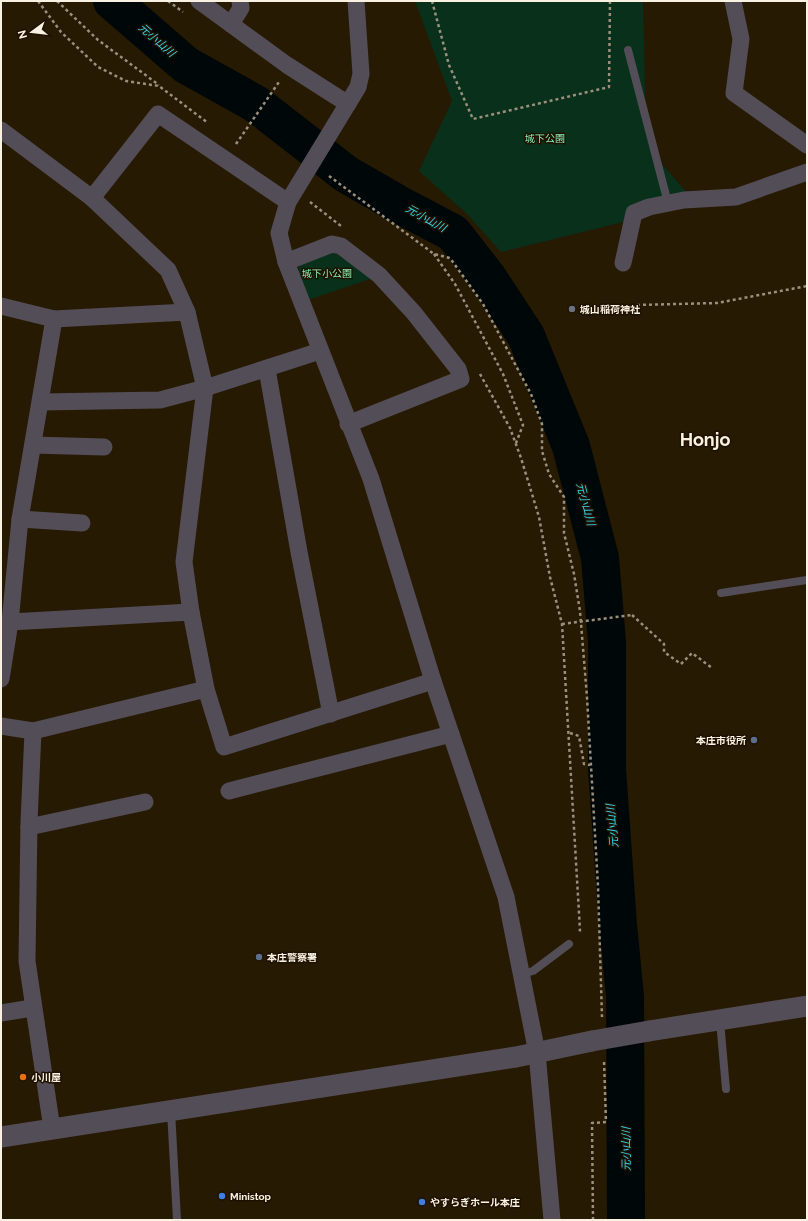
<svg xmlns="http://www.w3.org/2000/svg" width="808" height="1221" viewBox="0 0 808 1221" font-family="Raleway,'Noto Sans JP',sans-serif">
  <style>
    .green { fill: #08301b }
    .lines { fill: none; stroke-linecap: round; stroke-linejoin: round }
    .river { stroke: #000708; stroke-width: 38 }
    .path { stroke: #9a907d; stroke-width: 2.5; stroke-dasharray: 3 3; stroke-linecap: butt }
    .service { stroke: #534d57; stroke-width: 8 }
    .minor { stroke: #534d57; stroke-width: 17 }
    .tertiary { stroke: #534d57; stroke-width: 21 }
    .path-bridge { stroke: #9a907d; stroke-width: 2.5; stroke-dasharray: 3 3; stroke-linecap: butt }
    .tertiary-bridge { stroke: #534d57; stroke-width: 21 }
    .worship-dot { fill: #6b7280; stroke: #1e1100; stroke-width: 1.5 }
    .service-dot { fill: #5c6f8a; stroke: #1e1100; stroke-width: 1.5 }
    .food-dot { fill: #e8710a; stroke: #1e1100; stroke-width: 1.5 }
    .shop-dot { fill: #3f7fe0; stroke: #1e1100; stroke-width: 1.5 }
    .labels { text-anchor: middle; stroke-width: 3; stroke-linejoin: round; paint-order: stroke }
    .park-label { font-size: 10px; fill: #89f1b2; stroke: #1e1100 }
    .poi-label { font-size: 10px; font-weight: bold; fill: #f9f1e2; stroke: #1e1100; text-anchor: start }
    .water-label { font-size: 11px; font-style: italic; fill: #31d8ee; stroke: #1e1100 }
    .town-label { font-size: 18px; font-weight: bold; fill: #f9f1e2; stroke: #1e1100 }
  </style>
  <rect width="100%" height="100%" fill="#271a03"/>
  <g class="green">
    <polygon points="415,1 643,1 646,135 663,165 686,192 644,217 501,252 467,214 419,171 452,101"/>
    <polygon points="333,251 373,278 308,300 298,272 300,264"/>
  </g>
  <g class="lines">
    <polyline class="river" points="112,1 186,65 256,104 346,174 398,204 453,233 488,278 526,336 571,446 600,558 607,642 607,769 618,925 625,996 626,1220"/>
    <g class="path">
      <polyline points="38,1 61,32 98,67 126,81 159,86 208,123"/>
      <polyline points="57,1 98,40 159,85"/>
      <polyline points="168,1 183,12"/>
      <polyline points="432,1 449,65 473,119 609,87 610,1"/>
      <polyline points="236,144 279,82"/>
      <polyline points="329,176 434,254 450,258 483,304 531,394 542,424 542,451 549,474 564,497 564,533 574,574 580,611 587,697 598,886 602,1017"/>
      <polyline points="310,202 341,226"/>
      <polyline points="434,254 455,284 503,374 523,425 516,443"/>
      <polyline points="637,305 717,303 807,286"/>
      <polyline points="480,374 510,428 521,458 539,517 550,577 562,624 580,930 579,933"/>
      <polyline points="632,615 664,644 664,652 681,664 692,653 712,668"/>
      <polyline points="570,733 579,736 584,764 590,765"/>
      <polyline points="593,1220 592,1123 606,1122 604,1060"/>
    </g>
    <g class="service">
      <polyline points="628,50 668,203"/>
      <polyline points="721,593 807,580"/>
      <polyline points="522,974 533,971 569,944"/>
      <polyline points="720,1021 726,1089"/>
      <polyline points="171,1111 177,1220"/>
    </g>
    <g class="minor">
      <polyline points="199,1 287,65 348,104"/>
      <polyline points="356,1 361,74 358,87 288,202 279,233 286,262 371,479 433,681 506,897 537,1053 552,1220"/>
      <polyline points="733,1 741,39 734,93 807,145"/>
      <polyline points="231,24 241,8 240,1"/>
      <polyline points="1,130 92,198"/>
      <polyline points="286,262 332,244 341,246 379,275 414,313 458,369 461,379 348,424"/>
      <polyline points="623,263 634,213 649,207 684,200 736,197 807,172"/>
      <polyline points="1,306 54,319 187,312 205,388 320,351"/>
      <polyline points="187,312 168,270 92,198 158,114 288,202"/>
      <polyline points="267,369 299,552 331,714"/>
      <polyline points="41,402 160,400 205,388 184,562 191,612"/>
      <polyline points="33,445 104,447"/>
      <polyline points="20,519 82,523"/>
      <polyline points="10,622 191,612 206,689 224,747 433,681"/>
      <polyline points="1,679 10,622 20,519 54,319"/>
      <polyline points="1,726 33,731 29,822 27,961 52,1129"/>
      <polyline points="33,731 206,689"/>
      <polyline points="229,791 451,734"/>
      <polyline points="29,827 145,802"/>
      <polyline points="1,1013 32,1008"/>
    </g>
    <g class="tertiary">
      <polyline points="649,1031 807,1006"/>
      <polyline points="1,1137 516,1057 592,1041"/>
    </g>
    <polyline class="path-bridge" points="562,624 632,615"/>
    <polyline class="tertiary-bridge" points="592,1041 649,1031"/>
  </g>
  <circle class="worship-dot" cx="572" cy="309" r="4"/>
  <g class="service-dot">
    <circle cx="754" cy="740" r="4"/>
    <circle cx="259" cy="957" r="4"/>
  </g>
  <circle class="food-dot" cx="23" cy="1077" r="4"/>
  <g class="shop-dot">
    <circle cx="222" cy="1196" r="4"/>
    <circle cx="422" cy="1202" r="4"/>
  </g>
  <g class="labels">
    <g class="park-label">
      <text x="545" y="142">城下公園</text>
      <text x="327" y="277">城下小公園</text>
    </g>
    <g class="poi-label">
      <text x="580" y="313">城山稲荷神社</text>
      <text x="746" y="744" text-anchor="end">本庄市役所</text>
      <text x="267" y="961">本庄警察署</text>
      <text x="31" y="1081">小川屋</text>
      <text x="230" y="1200">Ministop</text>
      <text x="430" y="1206">やすらぎホール本庄</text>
    </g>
    <g class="water-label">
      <text transform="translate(157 40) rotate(41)" y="4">元小山川</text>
      <text transform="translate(426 218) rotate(29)" y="4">元小山川</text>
      <text transform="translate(586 504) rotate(75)" y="4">元小山川</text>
      <text transform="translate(612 826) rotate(-95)" y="4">元小山川</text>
      <text transform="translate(626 1149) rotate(-90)" y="4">元小山川</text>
    </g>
    <g class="town-label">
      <text x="705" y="446">Honjo</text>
    </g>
  </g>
  <rect width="808" height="1221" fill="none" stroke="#f9f1e2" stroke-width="4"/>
  <g transform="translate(32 32) rotate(255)" stroke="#1e1100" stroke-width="3" paint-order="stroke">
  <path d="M0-3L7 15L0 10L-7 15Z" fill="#f9f1e2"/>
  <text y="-6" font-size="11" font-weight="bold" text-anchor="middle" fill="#f9f1e2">N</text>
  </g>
</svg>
